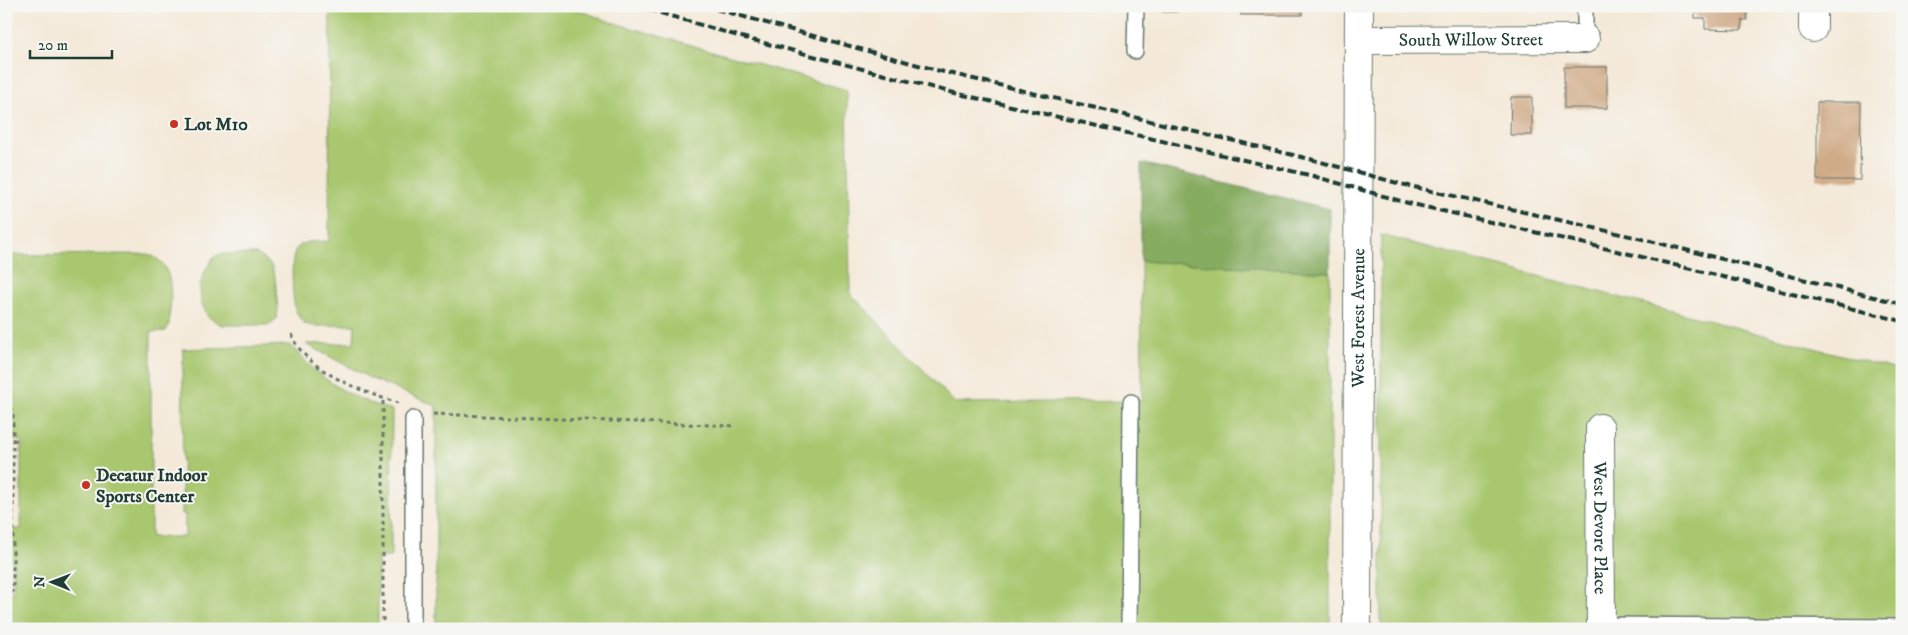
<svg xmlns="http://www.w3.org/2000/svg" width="1908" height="635" viewBox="0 0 1908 635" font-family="'IM FELL DW Pica',serif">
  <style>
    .green { fill: #a9c76e; stroke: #648251 }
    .forest { fill: #86ac61; stroke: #52744a }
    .building { fill: #d0ab88 }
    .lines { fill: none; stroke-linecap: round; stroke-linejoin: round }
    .service-casing { stroke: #6a796d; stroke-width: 18 }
    .minor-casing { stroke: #6a796d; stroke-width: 30 }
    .path { stroke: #6a796d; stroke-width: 3; stroke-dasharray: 4 4; stroke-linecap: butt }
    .service { stroke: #fff; stroke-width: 15 }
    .minor { stroke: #fff; stroke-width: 28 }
    .rail { stroke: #1f3d34; stroke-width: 4; stroke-dasharray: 8 4; stroke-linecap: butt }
    .poi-dot { fill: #c8321e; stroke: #f6f6f2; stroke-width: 2 }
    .labels { text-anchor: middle; stroke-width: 4; stroke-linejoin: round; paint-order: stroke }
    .street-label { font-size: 18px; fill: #1f3d34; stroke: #f6f6f2 }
    .poi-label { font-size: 18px; font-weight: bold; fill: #1f3d34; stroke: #f6f6f2; text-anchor: start }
  </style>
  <rect width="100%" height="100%" fill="#f6f6f2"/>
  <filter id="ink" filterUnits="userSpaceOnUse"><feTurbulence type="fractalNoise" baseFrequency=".02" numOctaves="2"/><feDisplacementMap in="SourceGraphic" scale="10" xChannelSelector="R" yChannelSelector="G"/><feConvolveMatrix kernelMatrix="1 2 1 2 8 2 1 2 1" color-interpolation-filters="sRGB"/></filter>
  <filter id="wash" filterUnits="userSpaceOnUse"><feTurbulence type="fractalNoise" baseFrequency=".0096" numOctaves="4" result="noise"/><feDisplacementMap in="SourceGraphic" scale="20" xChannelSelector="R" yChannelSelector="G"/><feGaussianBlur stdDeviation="1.12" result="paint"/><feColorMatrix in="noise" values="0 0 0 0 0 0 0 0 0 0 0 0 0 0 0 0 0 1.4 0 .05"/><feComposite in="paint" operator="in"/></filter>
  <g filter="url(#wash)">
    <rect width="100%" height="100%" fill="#f4e9d8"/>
    <g class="green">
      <path d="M330 6H567L611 22 847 90 850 293 955 403 1142 401 1141 261 1330 272V629H436V406L370 378 306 344 354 343 355 325 314 326 305 324C302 320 298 316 296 311 292 302 290 256 296 249 305 239 317 242 329 241Z"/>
      <polygon points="1381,235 1902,371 1902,629 1381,629"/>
      <path d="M147 254C178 263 170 301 169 325L166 331 151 332V537H185V514H182L183 349 291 345C318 379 351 399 392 410L391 557H378V629H6V604L13 590V562L6 561V529H21V441L13 440V413L6 400V255Z"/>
      <polygon points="220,254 257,254 271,265 275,277 278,310 276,319 269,325 222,325 208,317 201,302 200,285 206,269 213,258"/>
    </g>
    <polygon class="forest" points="1141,163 1330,209 1330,272 1141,261"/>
    <g id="blocks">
      <g class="building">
        <rect x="1163" y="6" width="14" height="6"/>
        <rect x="1241" y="6" width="61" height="9"/>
        <polygon points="1695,6 1747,6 1747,20 1742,20 1741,30 1705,29 1705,18 1695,18"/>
        <rect x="1564" y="67" width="43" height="41"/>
        <polygon points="1511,97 1532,97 1532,135 1510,135"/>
        <polygon points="1817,102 1861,102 1860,180 1817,180"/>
      </g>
    </g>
  </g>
  <g filter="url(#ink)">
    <use href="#blocks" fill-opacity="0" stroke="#6a796d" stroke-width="1"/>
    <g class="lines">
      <g class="service-casing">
        <g id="service">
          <polyline points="1585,39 1585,6"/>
          <polyline points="1135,51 1136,6"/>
          <polyline points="1601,625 1902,627"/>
          <polyline points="413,629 413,419"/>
          <polyline points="1129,629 1131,402"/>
        </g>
      </g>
      <g class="minor-casing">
        <g id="minor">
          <polyline points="1813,28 1813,6"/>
          <path id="s1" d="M1359 40 1585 39"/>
          <path id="s2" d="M1600 428 1601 629"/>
          <path id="s3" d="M1357 629 1359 6"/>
        </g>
      </g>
      <g class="path">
        <path d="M291 334C305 371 363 392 398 403"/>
        <polyline points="6,400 13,413 13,590 6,604"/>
        <polyline points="433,414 736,426"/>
        <polyline points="13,440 21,441"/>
        <polyline points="383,629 383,398"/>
      </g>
      <use href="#service" class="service"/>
      <use href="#minor" class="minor"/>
      <g class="rail">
        <polyline points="637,6 745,38 946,91 1313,176 1408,203 1634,255 1902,321"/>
        <polyline points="705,6 940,71 1310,159 1401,184 1634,237 1902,304"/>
      </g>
    </g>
  </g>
  <g class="poi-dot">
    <circle cx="174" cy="124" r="5"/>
    <circle cx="86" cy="485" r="5"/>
  </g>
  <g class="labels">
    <g class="street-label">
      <text dy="6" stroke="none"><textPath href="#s1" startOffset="112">South Willow Street</textPath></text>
      <text dy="6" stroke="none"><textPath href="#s3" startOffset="311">West Forest Avenue</textPath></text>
      <text dy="6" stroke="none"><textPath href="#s2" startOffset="100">West Devore Place</textPath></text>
    </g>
    <g class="poi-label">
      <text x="184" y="130">Lot M10</text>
      <text x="96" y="481">Decatur Indoor<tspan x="96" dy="21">Sports Center</tspan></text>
    </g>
  </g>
  <rect width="1908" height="635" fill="none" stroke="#f6f6f2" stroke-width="25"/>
  <g transform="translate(52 582) rotate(271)" stroke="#f6f6f2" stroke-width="4" paint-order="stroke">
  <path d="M0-4L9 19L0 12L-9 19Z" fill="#1f3d34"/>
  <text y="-8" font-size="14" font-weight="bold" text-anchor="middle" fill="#1f3d34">N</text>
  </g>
  <path d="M30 50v8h82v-8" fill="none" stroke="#1f3d34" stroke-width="2.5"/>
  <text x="38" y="50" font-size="15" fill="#1f3d34" stroke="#f6f6f2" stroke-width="4" paint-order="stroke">20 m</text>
</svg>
